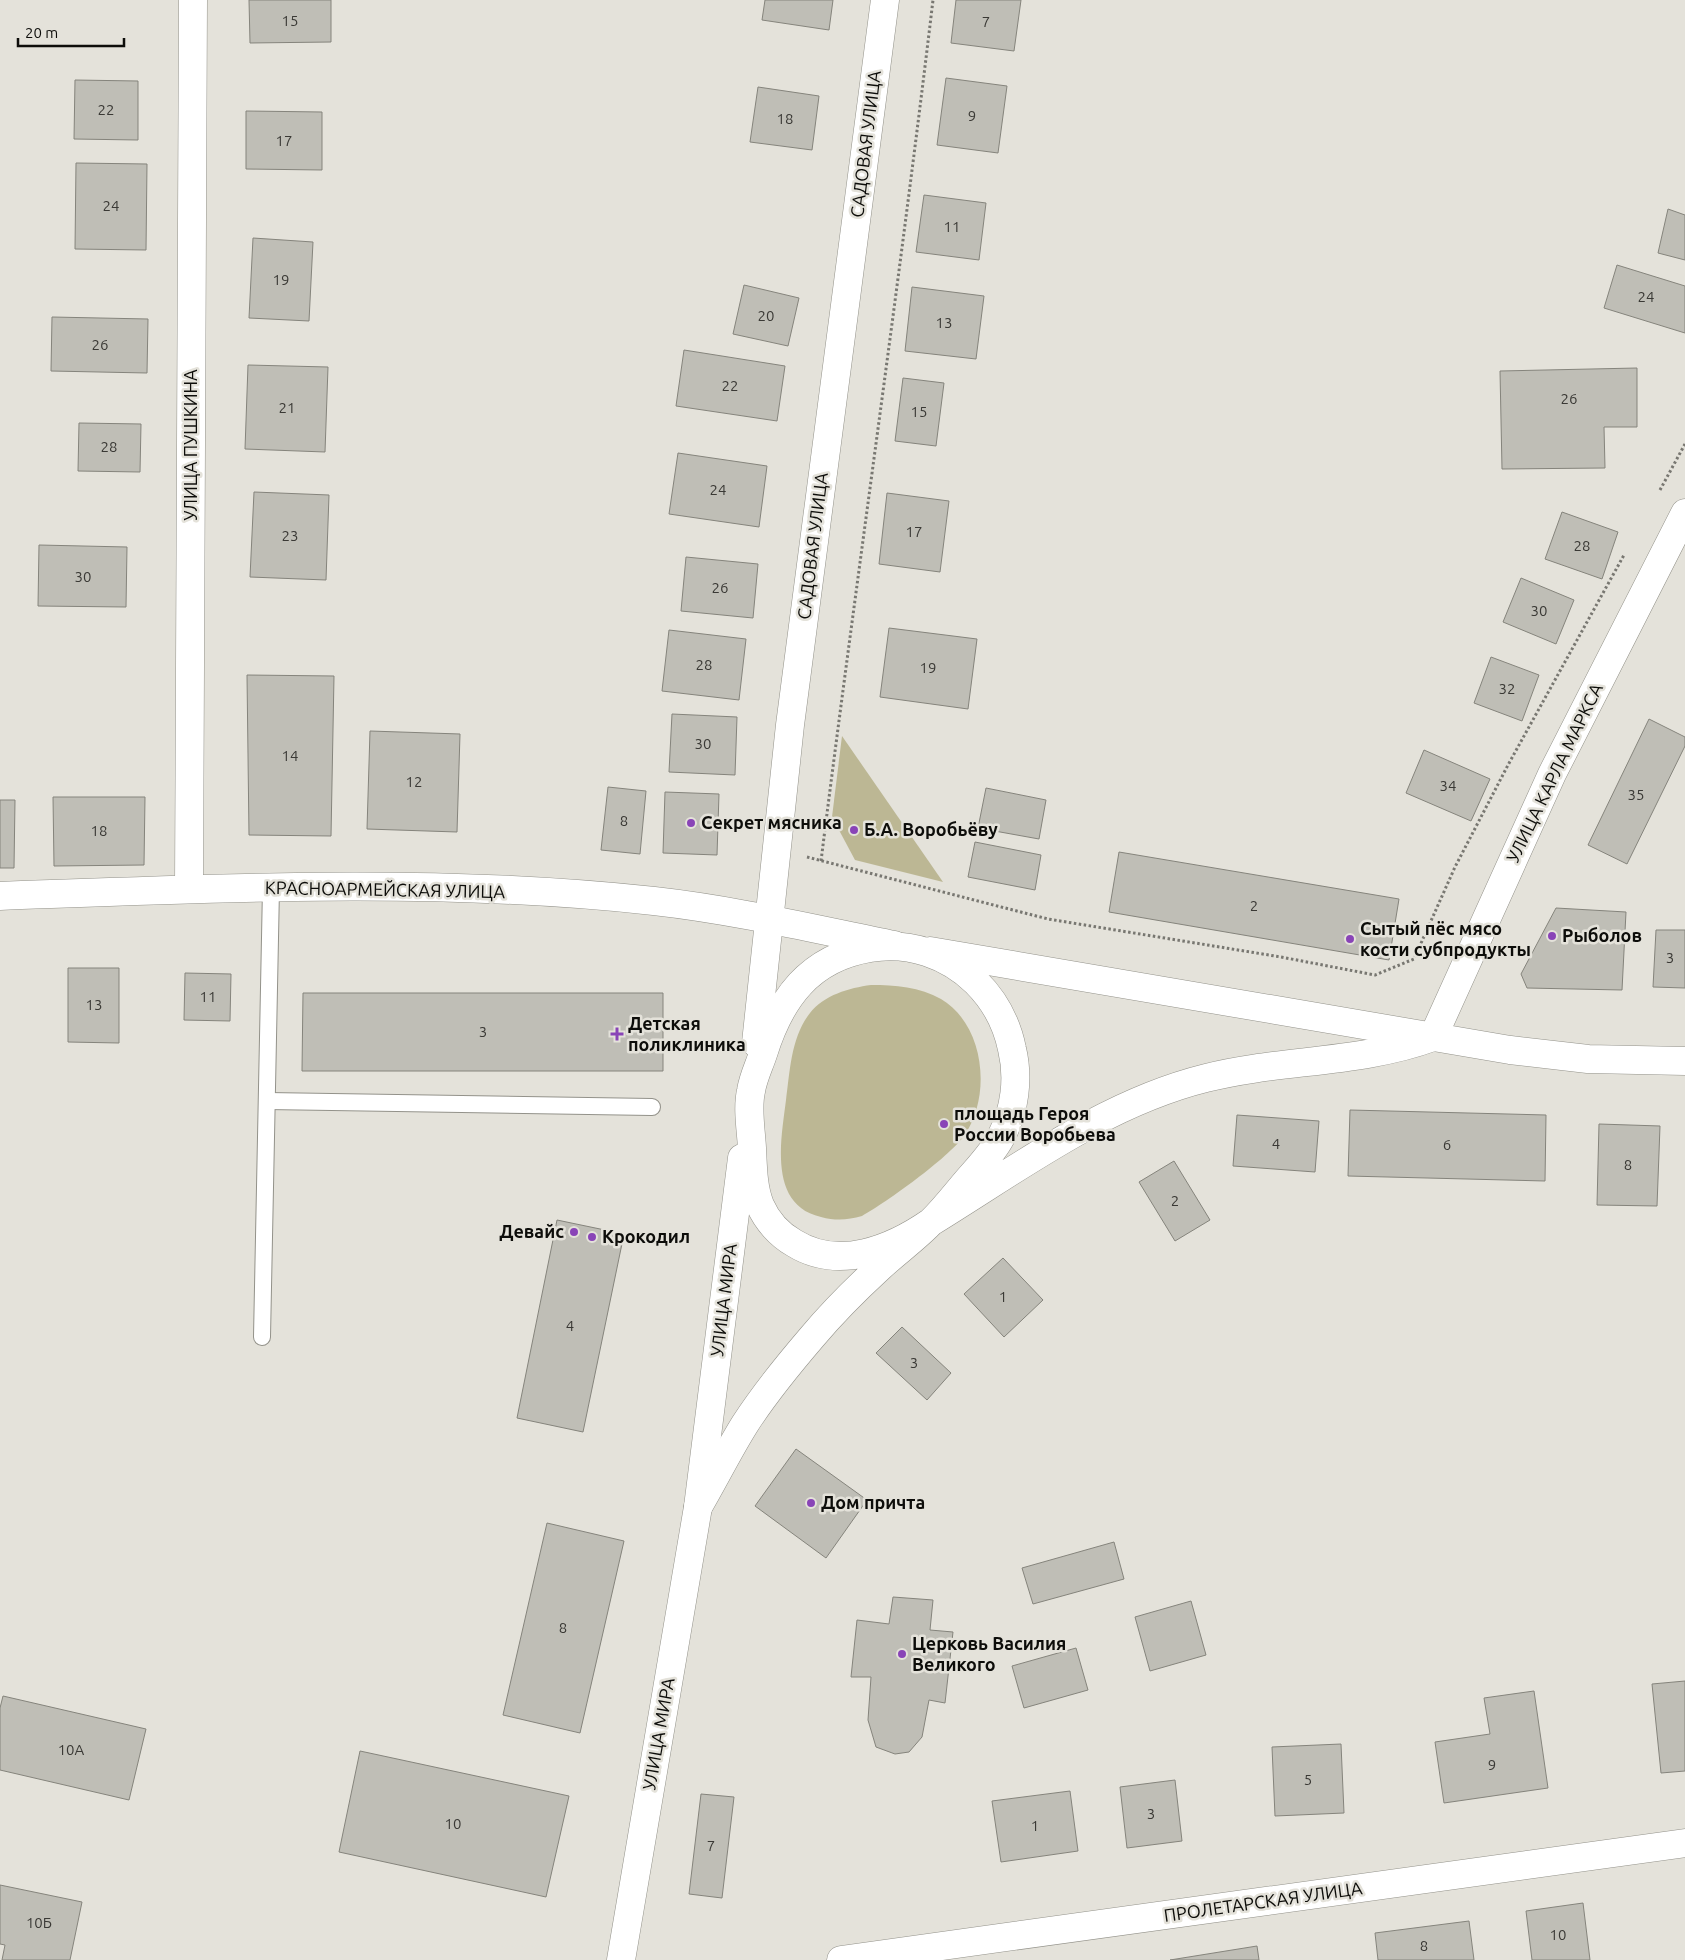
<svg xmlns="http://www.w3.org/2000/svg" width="1685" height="1960" viewBox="0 0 1685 1960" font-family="Ubuntu,sans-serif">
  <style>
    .green { fill: #bcb794 }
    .building { fill: #bfbeb6; stroke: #85847c }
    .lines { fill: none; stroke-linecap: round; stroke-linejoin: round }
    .lane-casing { stroke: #93928a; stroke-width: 18 }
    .street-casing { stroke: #93928a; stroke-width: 29 }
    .secondary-casing { stroke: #93928a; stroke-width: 29 }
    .primary-casing { stroke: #93928a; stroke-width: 29 }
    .path { stroke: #787771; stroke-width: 3; stroke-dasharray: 2.5 2.5; stroke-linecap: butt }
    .lane { stroke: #fff; stroke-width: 16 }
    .street { stroke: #fff; stroke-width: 28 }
    .secondary { stroke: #fff; stroke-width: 28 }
    .primary { stroke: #fff; stroke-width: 28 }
    .poi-dot { fill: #8944b7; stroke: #e4e2da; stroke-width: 2 }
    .labels { text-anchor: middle; stroke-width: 5; stroke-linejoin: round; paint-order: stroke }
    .number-label { font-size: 15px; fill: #3a3935 }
    .street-label { font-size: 18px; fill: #0d0d0a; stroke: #e4e2da }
    .poi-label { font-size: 18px; font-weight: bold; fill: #0d0d0a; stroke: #e4e2da; text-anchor: start }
  </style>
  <rect width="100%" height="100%" fill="#e4e2da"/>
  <g class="green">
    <polygon points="842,736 943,882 855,860 832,817"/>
    <path d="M871 985C895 985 920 987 941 999 985 1025 992 1096 964 1136 948 1158 887 1202 862 1216 848 1220 836 1221 821 1217 768 1205 781 1140 786 1100 790 1071 791 1037 810 1013 824 995 849 988 871 985Z"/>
  </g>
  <g class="building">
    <polygon points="249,0 331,0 331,42 250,43"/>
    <polygon points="765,0 833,0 829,30 762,20"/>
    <polygon points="956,0 1021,0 1014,51 951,43"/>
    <polygon points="946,78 1007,86 998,153 937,145"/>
    <polygon points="75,80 138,81 138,140 74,139"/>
    <polygon points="758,87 819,96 812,150 750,142"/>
    <polygon points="246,111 322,112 322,170 246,169"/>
    <polygon points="76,163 147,164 146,250 75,249"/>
    <polygon points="924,195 986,203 979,260 916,252"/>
    <polygon points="1668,209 1685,215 1685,260 1658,253"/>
    <polygon points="253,238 313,242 309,321 249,318"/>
    <polygon points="1617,265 1685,286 1685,333 1604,308"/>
    <polygon points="744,285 799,298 788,346 733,334"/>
    <polygon points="912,287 984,296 976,359 905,351"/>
    <polygon points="52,317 148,319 147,373 51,371"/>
    <polygon points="684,350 785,366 777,421 676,406"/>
    <polygon points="248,365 328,367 325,452 245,449"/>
    <polygon points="1637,368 1637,427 1604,427 1605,468 1502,469 1500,371"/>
    <polygon points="903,378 944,383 936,446 895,441"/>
    <polygon points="79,423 141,424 140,472 78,471"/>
    <polygon points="678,453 767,466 759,527 669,514"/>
    <polygon points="254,492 329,495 326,580 250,577"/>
    <polygon points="887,493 949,501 940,572 879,564"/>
    <polygon points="1562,512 1618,532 1602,579 1545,559"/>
    <polygon points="39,545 127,547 126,607 38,606"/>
    <polygon points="686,557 758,564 753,618 681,611"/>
    <polygon points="1521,578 1574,600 1556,644 1503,622"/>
    <polygon points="889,628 977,639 968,709 880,697"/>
    <polygon points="669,630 746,639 739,700 662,691"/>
    <polygon points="1491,657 1539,675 1522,721 1474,703"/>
    <polygon points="247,675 334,676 331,836 249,835"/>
    <polygon points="672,714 737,717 735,775 669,772"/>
    <polygon points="1649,719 1685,737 1685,746 1627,864 1588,845"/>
    <polygon points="370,731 460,734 457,832 367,829"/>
    <polygon points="1424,750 1490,779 1471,821 1406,793"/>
    <polygon points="608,787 646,791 640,854 601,850"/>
    <polygon points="986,788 1046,800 1039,839 978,828"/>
    <polygon points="665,792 719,794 717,855 663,853"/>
    <polygon points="53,797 145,797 144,865 54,866"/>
    <polygon points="0,800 15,800 14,868 0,868"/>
    <polygon points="975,842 1041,855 1035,890 968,877"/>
    <polygon points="1119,852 1399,899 1389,960 1109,912"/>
    <polygon points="1556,908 1626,912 1622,990 1527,988 1521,974"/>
    <polygon points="1656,930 1685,930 1685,988 1653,987"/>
    <polygon points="68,968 119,968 119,1043 68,1042"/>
    <polygon points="185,973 231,974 230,1021 184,1020"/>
    <polygon points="303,993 663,993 663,1071 302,1071"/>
    <polygon points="1350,1110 1546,1115 1545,1181 1348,1176"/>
    <polygon points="1237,1115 1319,1121 1315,1172 1233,1166"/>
    <polygon points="1599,1124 1660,1126 1657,1206 1597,1205"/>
    <polygon points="1174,1161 1210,1220 1175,1241 1139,1182"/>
    <polygon points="557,1220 624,1234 583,1432 517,1418"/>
    <polygon points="1003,1258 1043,1300 1004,1337 964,1294"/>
    <polygon points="902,1327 951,1373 927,1400 876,1353"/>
    <polygon points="796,1449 867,1500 826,1558 755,1506"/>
    <polygon points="547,1523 624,1541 580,1733 503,1715"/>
    <polygon points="1114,1542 1124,1579 1033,1604 1022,1568"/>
    <polygon points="893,1597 933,1600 930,1630 953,1632 945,1703 929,1700 922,1737 909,1752 895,1754 876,1747 868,1720 871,1677 851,1677 857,1620 889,1624"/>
    <polygon points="1191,1601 1206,1655 1150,1671 1135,1617"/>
    <polygon points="1076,1648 1088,1690 1024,1708 1012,1666"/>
    <polygon points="1685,1681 1685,1771 1661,1773 1652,1684"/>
    <polygon points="1534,1691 1548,1788 1444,1803 1435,1742 1490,1734 1484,1698"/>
    <polygon points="3,1696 146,1729 129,1800 0,1770 0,1708"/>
    <polygon points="1341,1744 1344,1813 1275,1816 1272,1747"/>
    <polygon points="360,1751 569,1796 546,1897 339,1852"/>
    <polygon points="1175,1780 1182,1841 1127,1848 1120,1787"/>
    <polygon points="1070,1791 1078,1851 1001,1862 992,1801"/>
    <polygon points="701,1794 734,1797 722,1898 689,1894"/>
    <polygon points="0,1885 82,1902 70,1960 2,1960 5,1945 0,1944"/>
    <polygon points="1583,1903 1590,1960 1532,1960 1526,1911"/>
    <polygon points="1469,1921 1474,1960 1378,1960 1375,1933"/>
    <polygon points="1257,1946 1259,1960 1170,1960"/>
  </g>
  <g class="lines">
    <g class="lane-casing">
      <g id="lane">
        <polyline points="267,1101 652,1107"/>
        <polyline points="262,1337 271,888"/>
      </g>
    </g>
    <g class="street-casing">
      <g id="street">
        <polyline points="189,889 193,0"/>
        <path d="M0 896C218 888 437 877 654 901 735 910 815 929 894 945"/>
        <polyline points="841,1960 1685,1843"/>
      </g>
    </g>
    <g class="secondary-casing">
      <polyline id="secondary" points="930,951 1510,1050 1588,1059 1685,1061"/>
    </g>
    <g class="primary-casing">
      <g id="primary">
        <polyline points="756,1043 790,725 885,0"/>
        <path d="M698 1507C714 1480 728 1451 745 1424 765 1393 788 1365 812 1337 833 1312 855 1290 879 1268 896 1252 916 1238 932 1221 944 1209 955 1195 966 1182 978 1168 992 1154 1001 1137 1015 1110 1019 1078 1012 1049 1007 1024 994 1000 976 982 948 955 909 941 870 948 809 958 780 999 763 1054 759 1066 753 1078 751 1091 747 1108 751 1130 752 1148 753 1167 753 1188 760 1205 767 1221 780 1235 794 1243 839 1271 892 1249 931 1222 1019 1168 1105 1103 1206 1078 1281 1059 1360 1064 1433 1037L1552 774 1685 513"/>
        <polyline points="621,1960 698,1507 742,1158"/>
      </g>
    </g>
    <g class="path">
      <polyline points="1660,490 1685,444"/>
      <polyline points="807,857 1048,919 1281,957 1375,975 1414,959 1455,867 1508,765 1624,555"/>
      <path d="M821 861C857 574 899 287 933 0"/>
    </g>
    <use href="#lane" class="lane"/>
    <use href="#street" class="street"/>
    <use href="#secondary" class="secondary"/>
    <use href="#primary" class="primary"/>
  </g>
  <g class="poi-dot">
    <circle cx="691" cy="823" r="5"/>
    <circle cx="854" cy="830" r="5"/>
    <circle cx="1552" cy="936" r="5"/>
    <circle cx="1350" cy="939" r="5"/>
    <path d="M614.5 1026.5h5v5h5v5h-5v5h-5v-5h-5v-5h5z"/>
    <circle cx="944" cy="1124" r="5"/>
    <circle cx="574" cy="1232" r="5"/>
    <circle cx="592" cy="1237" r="5"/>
    <circle cx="811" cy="1503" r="5"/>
    <circle cx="902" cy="1654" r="5"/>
  </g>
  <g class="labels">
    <g class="number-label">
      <text x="290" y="26">15</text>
      <text x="986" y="27">7</text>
      <text x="106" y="115">22</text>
      <text x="972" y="121">9</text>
      <text x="785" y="124">18</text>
      <text x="284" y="146">17</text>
      <text x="111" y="211">24</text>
      <text x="952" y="232">11</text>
      <text x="281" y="285">19</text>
      <text x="1646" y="302">24</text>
      <text x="766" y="321">20</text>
      <text x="944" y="328">13</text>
      <text x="100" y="350">26</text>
      <text x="730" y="391">22</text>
      <text x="1569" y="404">26</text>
      <text x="287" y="413">21</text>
      <text x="919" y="417">15</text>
      <text x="109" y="452">28</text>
      <text x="718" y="495">24</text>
      <text x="914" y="537">17</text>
      <text x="290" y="541">23</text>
      <text x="1582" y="551">28</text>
      <text x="83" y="582">30</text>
      <text x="720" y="593">26</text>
      <text x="1539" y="616">30</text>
      <text x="704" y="670">28</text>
      <text x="928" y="673">19</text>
      <text x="1507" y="694">32</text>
      <text x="703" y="749">30</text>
      <text x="290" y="761">14</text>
      <text x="414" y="787">12</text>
      <text x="1448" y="791">34</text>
      <text x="1636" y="800">35</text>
      <text x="624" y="826">8</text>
      <text x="99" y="836">18</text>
      <text x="1254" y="911">2</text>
      <text x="1670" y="963">3</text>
      <text x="208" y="1002">11</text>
      <text x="94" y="1010">13</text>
      <text x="483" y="1037">3</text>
      <text x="1276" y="1149">4</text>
      <text x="1447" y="1150">6</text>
      <text x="1628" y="1170">8</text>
      <text x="1175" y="1206">2</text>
      <text x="1003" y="1302">1</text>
      <text x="570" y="1331">4</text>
      <text x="914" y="1368">3</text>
      <text x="563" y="1633">8</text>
      <text x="71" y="1755">10А</text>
      <text x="1492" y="1770">9</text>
      <text x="1308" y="1785">5</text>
      <text x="1151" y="1819">3</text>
      <text x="453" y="1829">10</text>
      <text x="1035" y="1831">1</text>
      <text x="711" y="1851">7</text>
      <text x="39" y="1928">10Б</text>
      <text x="1558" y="1940">10</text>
      <text x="1424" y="1951">8</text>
    </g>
    <g class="street-label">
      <text transform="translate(866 144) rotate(-83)" y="6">САДОВАЯ УЛИЦА</text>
      <text transform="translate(191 445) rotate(-90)" y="6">УЛИЦА ПУШКИНА</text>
      <text transform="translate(813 546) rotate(-83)" y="6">САДОВАЯ УЛИЦА</text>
      <text transform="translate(1555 773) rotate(-64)" y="6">УЛИЦА КАРЛА МАРКСА</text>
      <text transform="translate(385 890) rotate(1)" y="6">КРАСНОАРМЕЙСКАЯ УЛИЦА</text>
      <text transform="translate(724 1300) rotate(-83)" y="6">УЛИЦА МИРА</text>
      <text transform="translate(659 1734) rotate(-80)" y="6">УЛИЦА МИРА</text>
      <text transform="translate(1263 1902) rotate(-8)" y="6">ПРОЛЕТАРСКАЯ УЛИЦА</text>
    </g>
    <g class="poi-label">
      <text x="701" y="829">Секрет мясника</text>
      <text x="864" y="836">Б.А. Воробьёву</text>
      <text x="1360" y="935">Сытый пёс мясо<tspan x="1360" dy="21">кости субпродукты</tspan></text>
      <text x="1562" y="942">Рыболов</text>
      <text x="628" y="1030">Детская<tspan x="628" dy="21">поликлиника</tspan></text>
      <text x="954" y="1120">площадь Героя<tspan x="954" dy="21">России Воробьева</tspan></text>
      <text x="564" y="1238" text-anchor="end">Девайс</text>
      <text x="602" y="1243">Крокодил</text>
      <text x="821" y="1509">Дом причта</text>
      <text x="912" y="1650">Церковь Василия<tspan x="912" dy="21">Великого</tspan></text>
    </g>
  </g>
  <path d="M18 38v8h106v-8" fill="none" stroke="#0d0d0a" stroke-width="2.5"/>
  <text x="25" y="38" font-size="15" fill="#0d0d0a" stroke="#e4e2da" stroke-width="4" paint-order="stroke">20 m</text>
</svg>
